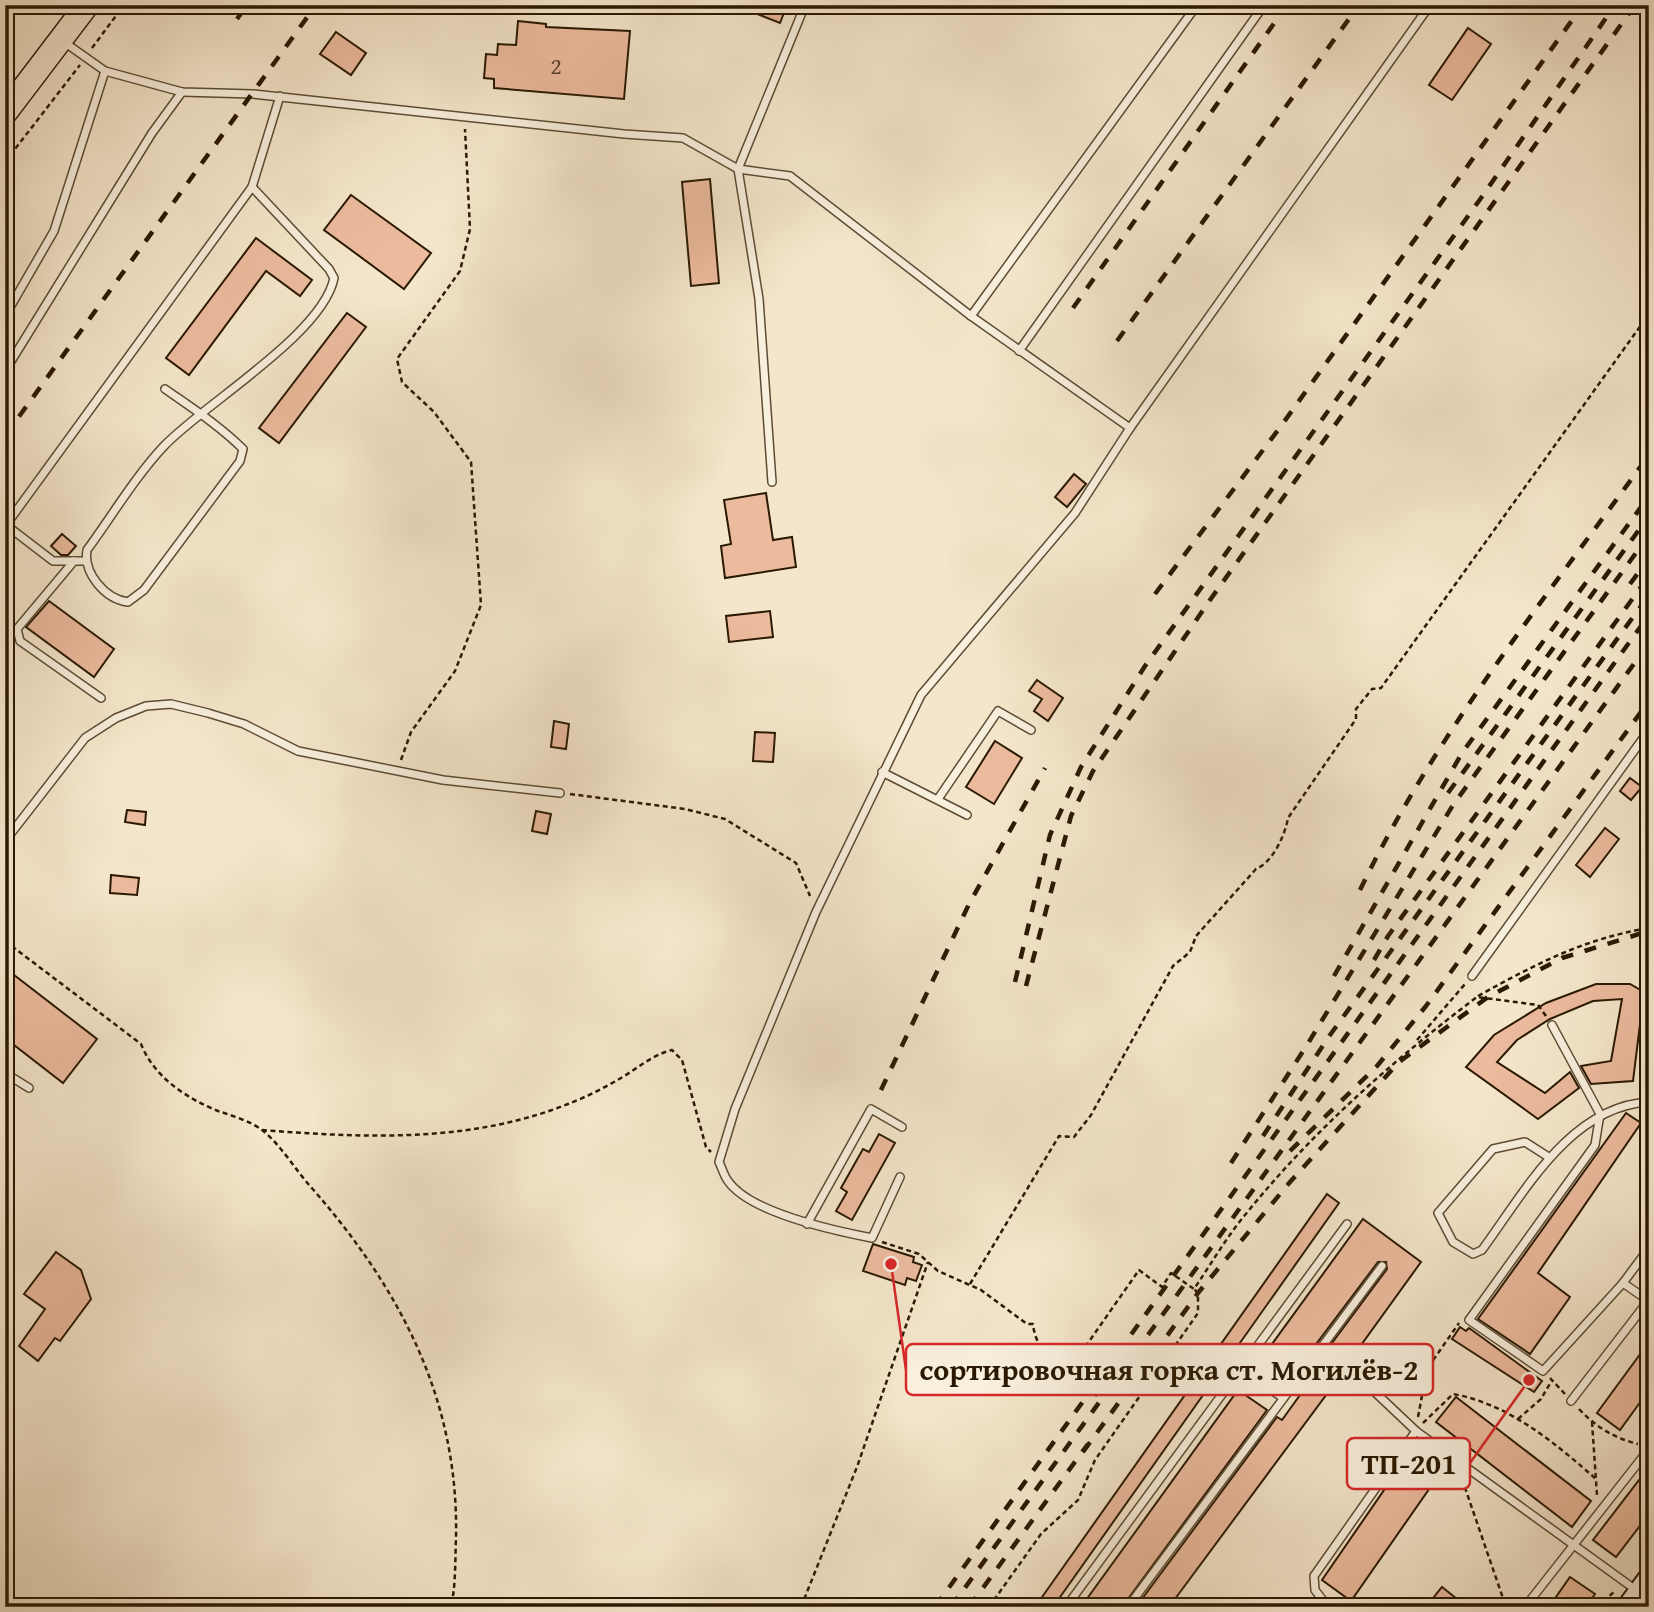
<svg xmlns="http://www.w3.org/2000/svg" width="1654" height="1612" viewBox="0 0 1654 1612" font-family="'Gentium Book Plus',serif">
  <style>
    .building { fill: #ecbb9e; stroke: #2a1902; stroke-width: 2 }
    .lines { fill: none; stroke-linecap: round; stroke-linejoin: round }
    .lane-casing { stroke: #5c4c34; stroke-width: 10 }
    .secondary-casing { stroke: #2a1902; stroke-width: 23 }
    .primary-casing { stroke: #2a1902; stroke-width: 26 }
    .path { stroke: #2a1902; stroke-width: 2.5; stroke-dasharray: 5 3.5; stroke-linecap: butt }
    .lane { stroke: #f8efdd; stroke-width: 7 }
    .secondary { stroke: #f8efdd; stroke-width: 19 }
    .primary { stroke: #f4e6cb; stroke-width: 23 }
    .rail { stroke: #2a1902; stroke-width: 4.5; stroke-dasharray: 12 12; stroke-linecap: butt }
    .labels { text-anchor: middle; stroke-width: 6; stroke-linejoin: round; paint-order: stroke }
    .number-label { font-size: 24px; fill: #5a4229 }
    .leader { fill: none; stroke: #d62828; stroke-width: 2.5 }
    .callout-dot { fill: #d62828; stroke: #f8efdd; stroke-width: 2.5 }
    .callout { fill: #f8efdd; stroke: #d62828; stroke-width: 2.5 }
    .callout-label { font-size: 30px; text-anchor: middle; font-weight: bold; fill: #2a1902 }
  </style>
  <rect width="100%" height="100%" fill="#f4e6cb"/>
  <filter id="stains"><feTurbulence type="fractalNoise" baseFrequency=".00286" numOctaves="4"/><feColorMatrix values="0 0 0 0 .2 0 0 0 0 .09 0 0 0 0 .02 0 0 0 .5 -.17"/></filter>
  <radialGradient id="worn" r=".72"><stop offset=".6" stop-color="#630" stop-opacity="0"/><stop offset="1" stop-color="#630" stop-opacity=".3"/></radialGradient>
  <g class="building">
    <polygon points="735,5 787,5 780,23"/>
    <polygon points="518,21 546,24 546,27 630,31 624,99 494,88 494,79 484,78 486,54 497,55 498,44 516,45"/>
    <polygon points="1468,28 1491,44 1452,100 1429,85"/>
    <polygon points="336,32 366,53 351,75 320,54"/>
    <polygon points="710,179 719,283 691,286 682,182"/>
    <polygon points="351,195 431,253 404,289 324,230"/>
    <polygon points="256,238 312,280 300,296 266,271 189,375 166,358"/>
    <polygon points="347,313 366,327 279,443 259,428"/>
    <polygon points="1074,474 1086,484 1067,507 1055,497"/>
    <polygon points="766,493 773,540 792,537 796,567 725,578 721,546 731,544 724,500"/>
    <polygon points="62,534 76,546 68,555 61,555 51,546"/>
    <polygon points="49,601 114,649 94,677 26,627"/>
    <polygon points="770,611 773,637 729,642 726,616"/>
    <polygon points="1037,680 1063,698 1048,721 1034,711 1042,699 1029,691"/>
    <polygon points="554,721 569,724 566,749 551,747"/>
    <polygon points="755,732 775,733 773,762 753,761"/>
    <polygon points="995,741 1022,758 994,804 966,787"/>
    <polygon points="1630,778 1642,787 1631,800 1620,791"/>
    <polygon points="127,810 146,812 145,825 125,822"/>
    <polygon points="536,811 551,814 547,834 532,831"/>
    <polygon points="1605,828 1619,839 1590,877 1576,865"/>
    <polygon points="111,875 139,878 137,895 110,893"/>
    <polygon points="5,968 97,1039 63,1083 5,1038"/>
    <polygon points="1596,984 1630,984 1644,992 1633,1081 1591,1084 1581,1066 1611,1061 1622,999 1593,1001 1550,1019 1517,1040 1497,1062 1545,1093 1570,1072 1579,1088 1538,1119 1466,1067 1494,1035 1546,1003"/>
    <polygon points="1626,1113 1641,1123 1538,1273 1570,1297 1530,1354 1478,1319"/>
    <polygon points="879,1134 895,1143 852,1220 836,1211 847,1192 841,1188 863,1149 869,1152"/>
    <polygon points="1327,1194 1339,1203 1053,1607 1035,1607"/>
    <polygon points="1363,1219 1421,1262 1351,1359 1332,1343 1387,1269 1386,1262 1378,1262 1292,1376 1264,1355"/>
    <polygon points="873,1244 914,1257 913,1262 922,1265 916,1281 907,1278 905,1285 863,1271"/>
    <polygon points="56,1252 81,1270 91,1299 60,1341 55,1338 38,1361 19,1346 45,1309 24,1294"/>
    <polygon points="1460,1327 1466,1331 1469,1328 1542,1381 1534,1392 1452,1339"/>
    <polygon points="1649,1342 1649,1390 1620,1430 1597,1413"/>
    <polygon points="1313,1377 1332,1387 1169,1607 1136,1607 1277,1417 1282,1420"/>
    <polygon points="1238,1390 1267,1410 1122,1607 1081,1607"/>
    <polygon points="1456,1397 1591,1501 1572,1527 1436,1422"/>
    <polygon points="1411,1451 1441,1472 1351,1601 1322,1580"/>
    <polygon points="1649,1467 1649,1514 1616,1557 1593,1540"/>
    <polygon points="1570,1577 1595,1594 1586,1607 1549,1607"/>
    <polygon points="1442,1587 1467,1607 1426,1607"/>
  </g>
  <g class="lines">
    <g class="lane-casing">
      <g id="lane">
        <polyline points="64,42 105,71 182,92 253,94 624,134 683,138 738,169 790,176 971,316 1130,428"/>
        <polyline points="5,316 54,231 105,71"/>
        <polyline points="971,316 1197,5"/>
        <polyline points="1019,351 1264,5"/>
        <polyline points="5,371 152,133 182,92"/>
        <path d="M165 389C192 408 220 426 243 449L240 461 144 590 128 602C105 599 83 573 87 550 112 516 135 477 164 446 204 404 323 334 334 278L329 269 252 187"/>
        <polyline points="772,482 759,299 738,169 805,5"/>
        <polyline points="74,561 17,629 20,641 101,698"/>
        <polyline points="85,561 53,561 6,525 252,187 280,96"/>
        <polyline points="882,772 967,815"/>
        <polyline points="938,799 998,711 1031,730"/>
        <polyline points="5,841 85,738 116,718 146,706 171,704 208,713 244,724 298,751 443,780 560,793"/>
        <polyline points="1472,976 1649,730"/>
        <polyline points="1552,1025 1600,1114 1595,1145 1469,1320 1543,1371 1623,1283"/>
        <polyline points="5,1073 29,1088"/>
        <path d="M1550 1158 1525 1142 1493 1149 1438 1213 1453 1242 1473 1254 1482 1250C1524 1193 1570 1106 1649 1102"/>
        <path d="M900 1177 872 1238C836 1231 750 1213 728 1181 724 1176 722 1168 719 1162L735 1109 816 912 921 695 1075 513 1130 428 1430 5"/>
        <polyline points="807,1224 871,1109 902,1127"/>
        <polyline points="1649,1248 1623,1283 1649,1301"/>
        <polyline points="1324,1344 1416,1431 1636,1590"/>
        <polyline points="1242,1369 1283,1398"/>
        <polyline points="1571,1401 1648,1301"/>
        <polyline points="1066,1607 1347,1224"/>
        <polyline points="1128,1607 1382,1266"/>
        <polyline points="1328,1607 1315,1590 1314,1576 1416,1431"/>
        <polyline points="1525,1607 1649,1449"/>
      </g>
    </g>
    <g class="secondary-casing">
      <polyline id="secondary" points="1627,1607 1649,1577"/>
    </g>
    <g class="primary-casing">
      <polyline id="primary" points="5,113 87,5"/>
    </g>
    <g class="path">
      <polyline points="92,48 124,5"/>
      <polyline points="5,162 80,65"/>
      <polyline points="401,760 411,732 455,671 481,605 471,462 434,412 402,382 397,359 460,271 470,229 465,129"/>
      <polyline points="570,794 685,809 725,819 796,863 810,896"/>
      <path d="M5 941 141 1044C154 1077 186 1098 218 1111 233 1116 250 1121 262 1130 280 1144 295 1169 310 1186 400 1288 459 1400 456 1538 455 1561 456 1584 451 1607"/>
      <path d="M1478 996C1536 964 1583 939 1649 928"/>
      <polyline points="1417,1040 1465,984"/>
      <polyline points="1644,1115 1649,1128"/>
      <path d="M262 1130C365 1138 470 1143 568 1104 586 1097 604 1088 621 1078 638 1068 652 1055 672 1050L682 1060 706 1147 711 1152"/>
      <path d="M882 1242 919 1254 938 1271 981 1290 1027 1324H1033C1035 1344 1046 1356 1060 1369L1074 1363 1139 1270 1162 1287 1171 1273 1194 1289C1211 1264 1226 1238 1245 1215 1312 1132 1392 1061 1477 997L1538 1005 1546 1016"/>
      <path d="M970 1284 1059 1136 1074 1137 1091 1115 1173 966 1190 952 1196 936 1256 869C1273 862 1285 835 1288 818L1356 719V709L1372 689 1381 688 1649 314"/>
      <polyline points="1060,1369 1097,1396"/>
      <polyline points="1550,1378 1565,1394"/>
      <path d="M1579 1409C1596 1427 1614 1438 1638 1444"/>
      <polyline points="1418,1417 1427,1369 1459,1323"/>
      <polyline points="1518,1419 1541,1399 1552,1380"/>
      <polyline points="1592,1422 1597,1495"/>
      <path d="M1423 1423 1453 1394C1509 1404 1555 1443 1596 1479"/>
      <polyline points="1462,1479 1506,1607"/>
      <polyline points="1643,1561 1649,1553"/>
      <polyline points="801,1607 857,1467 928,1262"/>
      <polyline points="989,1607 1041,1534 1078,1500 1095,1460 1198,1313 1198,1293 1194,1289"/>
      <polyline points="1597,1607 1615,1591"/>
    </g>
    <use href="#lane" class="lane"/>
    <use href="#secondary" class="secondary"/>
    <use href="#primary" class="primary"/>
    <g class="rail">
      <polyline points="237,19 247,5"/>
      <polyline points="1073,308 1287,5"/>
      <polyline points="1117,341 1359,5"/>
      <polyline points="5,436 316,5"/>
      <polyline points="1630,584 1649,558"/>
      <polyline points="1155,594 1281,426 1583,5"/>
      <polyline points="1448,793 1649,516"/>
      <path d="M1360 890C1436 733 1547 596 1649 455"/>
      <polyline points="1374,960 1388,936 1649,576"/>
      <polyline points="1334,976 1462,753 1649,496"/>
      <polyline points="1015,982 1050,835 1081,767 1145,666 1481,198 1615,5"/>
      <polyline points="1026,986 1071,816 1093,771 1210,600 1635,5"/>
      <polyline points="881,1090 969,904 1045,768"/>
      <polyline points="1263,1136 1330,1035 1649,595"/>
      <polyline points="1290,1151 1377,1066 1426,1006 1649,701"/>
      <polyline points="1231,1163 1307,1045 1453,805 1649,535"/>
      <polyline points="1083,1452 1198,1293 1290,1182 1399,1062 1488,997 1562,958 1649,931"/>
      <polyline points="935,1607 1649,615"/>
      <polyline points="951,1607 1649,643"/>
      <polyline points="969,1607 1088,1444"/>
    </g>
  </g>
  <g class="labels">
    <g class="number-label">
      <text x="556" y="74">2</text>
    </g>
  </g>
  <path class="leader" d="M891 1264L906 1370M1529 1380L1470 1463"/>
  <g class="callout-dot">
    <circle cx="891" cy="1264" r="7"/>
    <circle cx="1529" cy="1380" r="7"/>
  </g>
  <g class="callout">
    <rect x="906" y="1344" width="527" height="51" rx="7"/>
    <rect x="1347" y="1438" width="123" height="51" rx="7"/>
  </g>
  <g class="callout-label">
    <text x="1169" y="1380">сортировочная горка ст. Могилёв-2</text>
    <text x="1409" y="1474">ТП-201</text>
  </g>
  <rect width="1654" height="1612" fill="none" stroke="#f4e6cb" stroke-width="28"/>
  <rect x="7" y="7" width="1640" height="1598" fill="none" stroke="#2a1902" stroke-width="3.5"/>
  <rect x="14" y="14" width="1626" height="1584" fill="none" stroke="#2a1902" stroke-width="2"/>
  <rect width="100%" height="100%" filter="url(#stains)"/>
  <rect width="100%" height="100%" fill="url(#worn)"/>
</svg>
